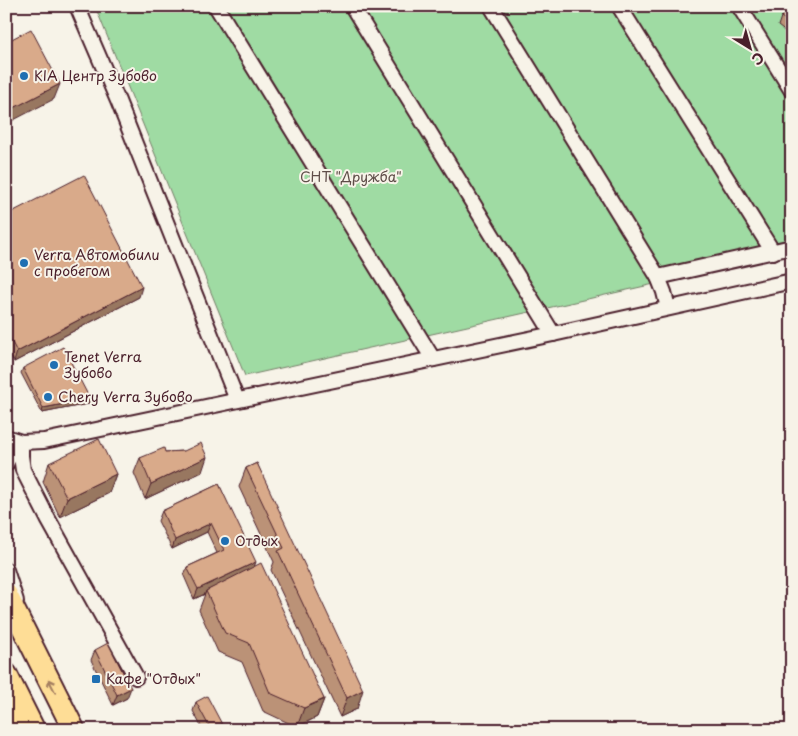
<svg xmlns="http://www.w3.org/2000/svg" width="798" height="736" viewBox="0 0 798 736" font-family="'Playpen Sans',sans-serif">
  <style>
    .green { fill: #9fdba3; stroke: #747d67 }
    .lines { fill: none; stroke-linecap: round; stroke-linejoin: round }
    .minor-casing { stroke: #4a1f2b; stroke-width: 18 }
    .major-casing { stroke: #4a1f2b; stroke-width: 21 }
    .highway-casing { stroke: #4a1f2b; stroke-width: 25 }
    .minor { stroke: #f7f3e8; stroke-width: 14 }
    .major { stroke: #fedd96; stroke-width: 18 }
    .highway { stroke: #fedd96; stroke-width: 21 }
    .wall { fill: #bb9277; stroke: #4a1f2b }
    .shaded-wall { fill: #987761; stroke: #4a1f2b }
    .building { fill: #d9aa8a; stroke: #4a1f2b }
    .oneway { stroke: #a47e60 }
    .poi-dot { fill: #1f6fb2; stroke: #f7f3e8; stroke-width: 2 }
    .labels { text-anchor: middle; stroke-width: 4; stroke-linejoin: round; paint-order: stroke }
    .poi-label { font-size: 14px; fill: #4a1f2b; stroke: #f7f3e8; text-anchor: start }
    .park-label { font-size: 14px; fill: #5f4e49; stroke: #f7f3e8 }
  </style>
  <rect width="100%" height="100%" fill="#f7f3e8"/>
  <filter id="ink" filterUnits="userSpaceOnUse"><feTurbulence type="fractalNoise" baseFrequency=".02" numOctaves="2"/><feDisplacementMap in="SourceGraphic" scale="10" xChannelSelector="R" yChannelSelector="G"/><feConvolveMatrix kernelMatrix="1 2 1 2 8 2 1 2 1" color-interpolation-filters="sRGB"/></filter>
  <g filter="url(#ink)">
    <polygon class="green" points="95,6 792,6 792,253 245,376"/>
    <g class="lines">
      <g class="minor-casing">
        <g id="minor">
          <polyline points="77,6 118,101 237,400"/>
          <polyline points="216,6 433,359"/>
          <polyline points="352,6 553,334"/>
          <polyline points="491,6 658,277 792,247"/>
          <polyline points="619,6 773,252"/>
          <polyline points="739,6 792,91"/>
          <polyline points="658,277 664,292 668,308"/>
          <polyline points="6,437 21,442 44,441 553,334 792,281"/>
          <polyline points="21,442 21,456 23,470 48,519 136,677"/>
          <polyline points="6,464 17,441"/>
          <polyline points="6,570 16,601"/>
        </g>
      </g>
      <g class="major-casing">
        <polyline id="major" points="6,705 21,730"/>
      </g>
      <g class="highway-casing">
        <g id="highway">
          <polyline points="6,594 74,730"/>
          <polyline points="6,674 34,730"/>
        </g>
      </g>
      <use href="#minor" class="minor"/>
      <use href="#major" class="major"/>
      <use href="#highway" class="highway"/>
    </g>
    <g class="wall">
      <polygon points="792,8 792,37 778,26 781,17"/>
      <polygon points="6,215 139,297 14,362 6,348"/>
      <polygon points="23,368 90,399 88,404 42,413 21,373"/>
      <polygon points="184,451 202,472 145,499 134,473 140,458 165,452"/>
      <polygon points="49,463 116,474 109,493 60,517 43,482"/>
      <polygon points="257,463 357,709 340,717 271,570 274,562 239,487 246,468"/>
      <polygon points="219,484 254,566 324,699 317,717 297,727 263,711 242,662 218,652 199,610 205,594 194,599 184,576 187,567 217,553 207,532 172,549 158,521 162,511"/>
      <polygon points="95,650 127,698 113,705 91,660"/>
      <polygon points="196,702 225,730 203,730 193,711"/>
    </g>
    <g class="shaded-wall">
      <polygon points="60,84 54,99 6,124 6,112"/>
      <polygon points="142,287 139,297 14,362 17,352"/>
      <polygon points="90,399 88,404 42,413 43,408"/>
      <polygon points="207,457 202,472 145,499 151,484"/>
      <polygon points="116,474 109,493 60,517 67,498"/>
      <polygon points="211,523 207,532 172,549 175,540"/>
      <polygon points="256,562 252,572 206,591 205,594 194,599 198,589"/>
      <polygon points="131,688 127,698 113,705 117,695"/>
      <polygon points="363,690 357,709 340,717 347,698"/>
      <polygon points="324,699 317,717 297,727 304,708"/>
    </g>
    <g class="building">
      <polygon points="792,8 792,24 781,17"/>
      <polygon points="31,29 60,84 6,112 6,42"/>
      <polygon points="84,175 142,287 17,352 6,331 6,245 10,243 6,236 6,215"/>
      <polygon points="63,347 90,399 43,408 23,368"/>
      <polygon points="99,439 116,474 67,498 49,463"/>
      <polygon points="201,443 207,457 151,484 140,458 164,448 165,452 184,451"/>
      <polygon points="257,463 363,690 347,698 278,551 284,548 246,468"/>
      <polygon points="219,484 256,562 198,589 187,567 224,550 211,523 175,540 162,511"/>
      <polygon points="261,563 324,699 304,708 270,693 249,643 225,633 206,591"/>
      <polygon points="108,643 131,688 117,695 95,650"/>
      <polygon points="207,696 225,730 211,730 196,702"/>
    </g>
    <defs><path id="oneway-shaft" d="M-6 0H5M1.5-3L5.5 0L1.5 3" fill="none" stroke-width="1.6" stroke-linecap="round" stroke-linejoin="round" transform="scale(1.25)"/></defs>
    <use class="oneway" href="#oneway-shaft" transform="translate(52 686) rotate(-117)"/>
  </g>
  <g class="poi-dot">
    <circle cx="24" cy="76" r="5"/>
    <circle cx="24" cy="263" r="5"/>
    <circle cx="54" cy="365" r="5"/>
    <circle cx="48" cy="397" r="5"/>
    <circle cx="225" cy="541" r="5"/>
    <rect x="91" y="674" width="10" height="10" rx="2.5"/>
  </g>
  <g class="labels">
    <g class="poi-label">
      <text x="34" y="81">KIA Центр Зубово</text>
      <text x="34" y="260">Verra Автомобили<tspan x="34" dy="16">с пробегом</tspan></text>
      <text x="64" y="362">Tenet Verra<tspan x="64" dy="16">Зубово</tspan></text>
      <text x="58" y="402">Chery Verra Зубово</text>
      <text x="235" y="546">Отдых</text>
      <text x="106" y="684">Кафе "Отдых"</text>
    </g>
    <g class="park-label">
      <text x="351" y="182">СНТ "Дружба"</text>
    </g>
  </g>
  <rect width="798" height="736" fill="none" stroke="#f7f3e8" stroke-width="25"/>
  <rect x="12" y="12" width="773" height="711" fill="none" stroke="#4a1f2b" stroke-width="2" filter="url(#ink)"/>
  <g transform="translate(750 48) rotate(143)" stroke="#f7f3e8" stroke-width="4" paint-order="stroke">
  <path d="M0-4L9 19L0 12L-9 19Z" fill="#4a1f2b"/>
  <text y="-8" font-size="14" font-weight="bold" text-anchor="middle" fill="#4a1f2b">С</text>
  </g>
</svg>
